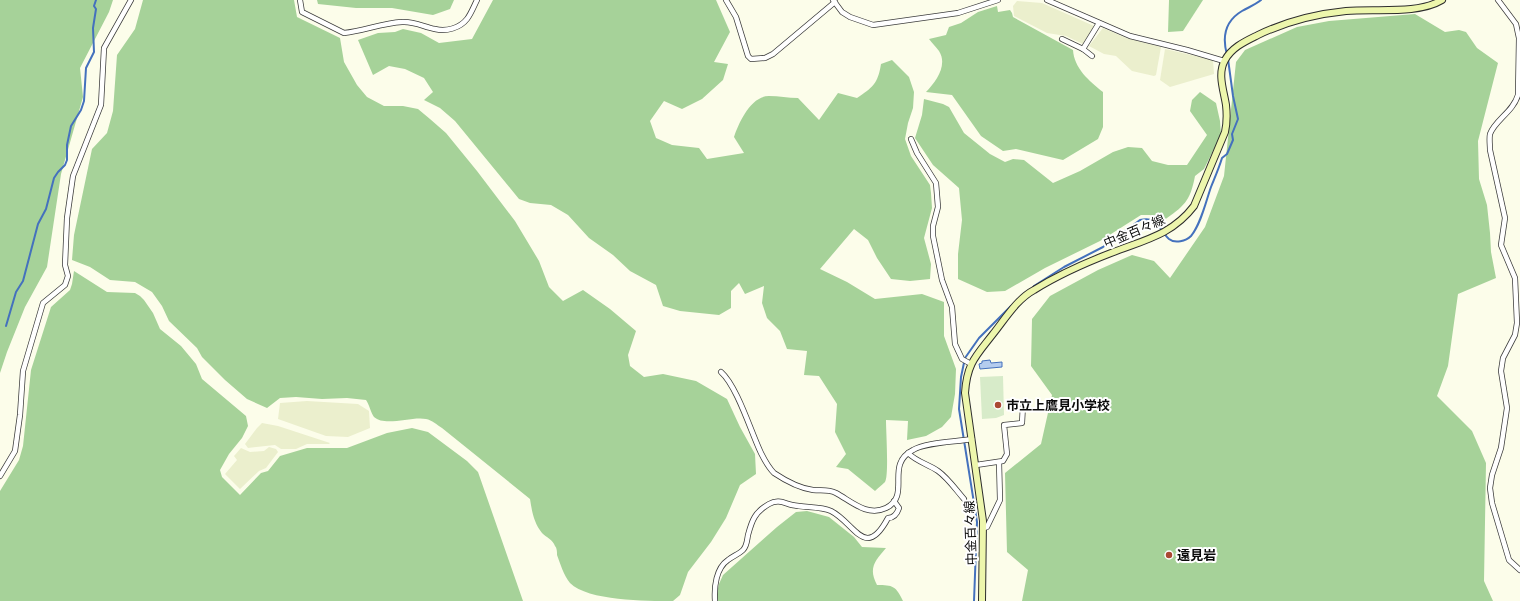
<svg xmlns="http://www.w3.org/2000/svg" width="1520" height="601" viewBox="0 0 1520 601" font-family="'Source Serif 4','Noto Sans JP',serif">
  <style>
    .farmland { fill: #ebefcd }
    .forest { fill: #a6d299 }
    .pitch { fill: #d7ebc9 }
    .water { fill: #b4ccee; stroke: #4471bd }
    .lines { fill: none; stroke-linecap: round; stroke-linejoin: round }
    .stream { stroke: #4471bd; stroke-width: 2 }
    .street-casing { stroke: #3d3d3d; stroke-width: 6 }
    .secondary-casing { stroke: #2c2c2c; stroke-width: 8 }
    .street { stroke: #fff; stroke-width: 4.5 }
    .secondary { stroke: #edf6ac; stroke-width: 6 }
    .poi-dot { fill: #aa4833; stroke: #fff; stroke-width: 1.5 }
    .labels { text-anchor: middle; stroke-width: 4; stroke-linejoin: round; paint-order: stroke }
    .street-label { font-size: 13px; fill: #0a0a0a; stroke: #fff }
    .poi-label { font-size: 13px; font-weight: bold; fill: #0a0a0a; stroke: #fff; text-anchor: start }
  </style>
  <rect width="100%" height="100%" fill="#fcfdea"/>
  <g class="farmland">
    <polygon points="1017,1 1042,3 1094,26 1083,44 1066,36 1047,33 1014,16 1013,6"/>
    <polygon points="1103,28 1126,38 1161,47 1156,75 1154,76 1132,71 1116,56 1104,54 1089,46"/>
    <polygon points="1165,49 1213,60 1214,74 1170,87 1160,80"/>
    <polygon points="307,401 358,404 369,411 370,428 348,437 326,436 278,419 280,403"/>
    <polygon points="262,423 278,426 330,443 329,444 307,444 296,449 281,449 275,445 248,448 245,444 257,428"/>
    <polygon points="269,447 276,449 278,452 266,468 259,471 240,489 225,474 237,460 234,456 241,448 250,452 264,451"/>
  </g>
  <g class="forest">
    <polygon points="0,0 113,0 109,12 80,68 83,97 61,174 47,267 25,307 7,352 0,373"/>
    <path d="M143 0H294L297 17 340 38 344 62 357 85 367 97 384 106H403L418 109 430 119 446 133 477 171 515 221 539 261 549 287 563 301 583 290 610 309 636 331 628 355 630 366 644 377 663 374 696 381 727 399 740 427 755 454 756 474 740 485 726 518 711 542 688 572 680 595 673 601C646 601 588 601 570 583 564 576 560 563 557 555 557 552 557 548 555 546 553 540 546 537 542 533 534 523 532 512 530 499L442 428C437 425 432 420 426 419 412 416 385 427 374 417 371 413 369 404 366 400L347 398 322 399 296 397 280 398 267 408 247 399 225 380 202 357 197 348 169 321 162 306 152 292 135 282 110 280 90 267 72 260 74 235 92 149 107 133 113 111 117 55 135 29Z"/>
    <polygon points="317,0 454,0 450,9 433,15 392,8 356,8 318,4"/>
    <path d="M493 0H716L730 32 714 62 728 64 723 80 702 99 682 109 664 101 650 121 656 138 672 145 699 148 707 159 744 153 734 137C739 122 751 96 769 96 779 96 788 98 798 98L819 120 838 93 857 98C872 88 878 84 881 64L892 60 909 77 914 92 913 108 908 123 905 139 911 156 930 185 931 193 932 208 924 238 931 264 930 279 910 281 891 279 877 258 868 240 854 229 820 269 847 282 875 299 922 294 944 302V336L956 369 955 394 951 417 942 427 926 436 907 440 908 421 886 420C886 431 889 476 885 482 882 485 878 488 875 491L848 469 836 467 846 454 835 432 837 404 819 376 804 375 807 351 787 349 780 331 767 318 762 303 764 286 745 294 739 283 731 291V308L719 315 680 311 663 306 656 285 630 271 613 255 589 238 568 215 551 205 530 203 519 199 455 121 440 108 424 100 433 92 424 78 405 69 389 66 373 75 358 40 378 33 395 32 403 29 421 33 439 43 472 39Z"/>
    <polygon points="1169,0 1203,0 1183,31 1168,32"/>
    <path d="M997 6 998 12 1010 10 1012 13 1013 17 1073 50C1074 68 1089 81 1103 92V127L1098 139 1063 160 1016 149 1003 151 981 136 952 95 926 92C936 82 948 65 939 51 936 47 932 43 929 39L946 35 949 27 961 23 978 12Z"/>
    <polygon points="1415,14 1445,32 1459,30 1466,32 1477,48 1498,63 1478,141 1479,179 1487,205 1490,233 1491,252 1496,278 1458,294 1448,366 1437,396 1472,431 1486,463 1484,581 1493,601 1022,601 1028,570 1007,552 1005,473 1041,444 1052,395 1031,366 1032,319 1050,296 1098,270 1132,255 1154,261 1170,278 1205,227 1224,176 1236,62 1245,50 1297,27 1329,21"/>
    <path d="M1200 92 1216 103 1220 121 1221 135 1204 169 1195 176C1190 202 1184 206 1163 221L1150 215H1141L1100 241 1045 268 1005 291 987 292 958 279V254L962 220 959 188 933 165 915 138 922 115 924 99 943 104 949 107 964 133 990 154 1005 162 1013 159 1024 160 1053 183 1080 171 1113 152 1128 147 1142 148 1152 161 1168 165H1187L1207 135 1190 111 1192 100Z"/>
    <polygon points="74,271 107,292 135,293 140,296 144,300 153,313 160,329 181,346 196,364 202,379 246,416 248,426 242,438 229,454 220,470 222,477 240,495 261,473 268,471 280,456 307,448 347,448 387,433 412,428 428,432 467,461 478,472 523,601 0,601 0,491 19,460 23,446 31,370 51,307 70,290 72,284"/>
    <path d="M807 511 829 517 854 537 862 547 886 548C875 561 868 568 877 585 893 585 896 586 903 601H715L719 584 723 575 777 527 796 512Z"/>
  </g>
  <polygon class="pitch" points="1003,376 1004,415 996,418 982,419 980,377"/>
  <polygon class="water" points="990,360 991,363 1002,362 1002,367 980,369 979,364 982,363 982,361"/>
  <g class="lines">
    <g class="stream">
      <path d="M1227 55C1222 37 1225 21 1242 11 1249 7 1255 5 1261 0"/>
      <path d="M1034 286 1064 267 1103 247 1140 220C1159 216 1158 229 1169 239 1175 244 1186 241 1191 236 1201 224 1206 201 1211 187 1215 177 1219 168 1222 158L1227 154 1233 140 1232 134 1238 119 1233 96 1228 59"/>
      <polyline points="6,326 16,292 23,281 38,224 46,209 54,178 58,172 65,165 67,160 67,145 71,126 81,110 84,101 86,68 94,52 93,28 96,9 94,6 96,0"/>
      <polyline points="974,601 977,522 959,409 961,377 965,358 979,338 1011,306"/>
    </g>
    <g class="street-casing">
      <g id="street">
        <path d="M300 0 302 12 344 33C364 31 382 23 402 22 414 21 424 27 435 29 446 32 460 28 467 19 471 14 474 6 477 0"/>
        <polyline points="726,0 736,17 748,56 751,59 765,58 773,54 835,2"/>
        <polyline points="833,0 842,12 850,17 873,25 958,13 998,0"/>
        <polyline points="1047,0 1130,36 1187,50 1224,61"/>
        <path d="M1498 0 1516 24 1519 38 1518 95C1513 112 1495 120 1490 134 1489 139 1490 145 1490 150L1505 218 1501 245 1515 278 1517 323 1515 335 1503 358 1501 371 1507 408 1501 448 1492 475 1490 488 1492 503 1509 560 1520 570"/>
        <polyline points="1062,39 1083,49 1092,56"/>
        <polyline points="1083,49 1099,23"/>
        <polyline points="911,139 917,153 936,183 938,207 933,226 933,236 942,280 952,307 955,344 962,359 971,364"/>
        <path d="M721 372C737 386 751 432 761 453 764 459 769 468 774 473 786 481 798 488 813 490 821 491 828 489 836 493 851 501 867 517 886 508 912 495 884 465 913 450 926 442 956 442 972 439"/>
        <path d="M908 453C917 462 928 464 938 471 948 478 956 490 964 499"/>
        <polyline points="976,465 1003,461 1007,454 1004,425 1022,423 1023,405"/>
        <polyline points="0,476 15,451 20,415 23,371 43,303 65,285 68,276 65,265 67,218 73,176 101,105 104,48 131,0"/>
        <polyline points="984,528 987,527 1000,500 999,462"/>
        <path d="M715 601C714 587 716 568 728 560 733 556 739 554 743 550 747 546 747 540 748 535 752 520 755 512 769 504 778 499 784 503 792 505 805 508 820 506 831 511 855 523 865 561 888 518 894 518 897 514 899 508L894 501"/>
      </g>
    </g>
    <g class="secondary-casing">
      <path id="secondary" d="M982 601 983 521 965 393C967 363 976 356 993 334 1005 319 1017 299 1034 290 1058 275 1085 263 1111 253 1144 240 1172 235 1194 206L1225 132C1227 123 1227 114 1226 105 1224 91 1217 74 1225 60 1232 47 1246 41 1258 35 1285 22 1316 14 1346 11 1374 8 1417 15 1442 0"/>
    </g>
    <use href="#street" class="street"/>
    <use href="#secondary" class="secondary"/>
  </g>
  <g class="poi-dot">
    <circle cx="998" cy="405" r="4"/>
    <circle cx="1169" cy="555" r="4"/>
  </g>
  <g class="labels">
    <g class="street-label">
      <text transform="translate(1134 231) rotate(-23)" y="5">中金百々線</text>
      <text transform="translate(970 533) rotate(-92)" y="5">中金百々線</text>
    </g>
    <g class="poi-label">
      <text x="1006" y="410">市立上鷹見小学校</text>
      <text x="1177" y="560">遠見岩</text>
    </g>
  </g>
</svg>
